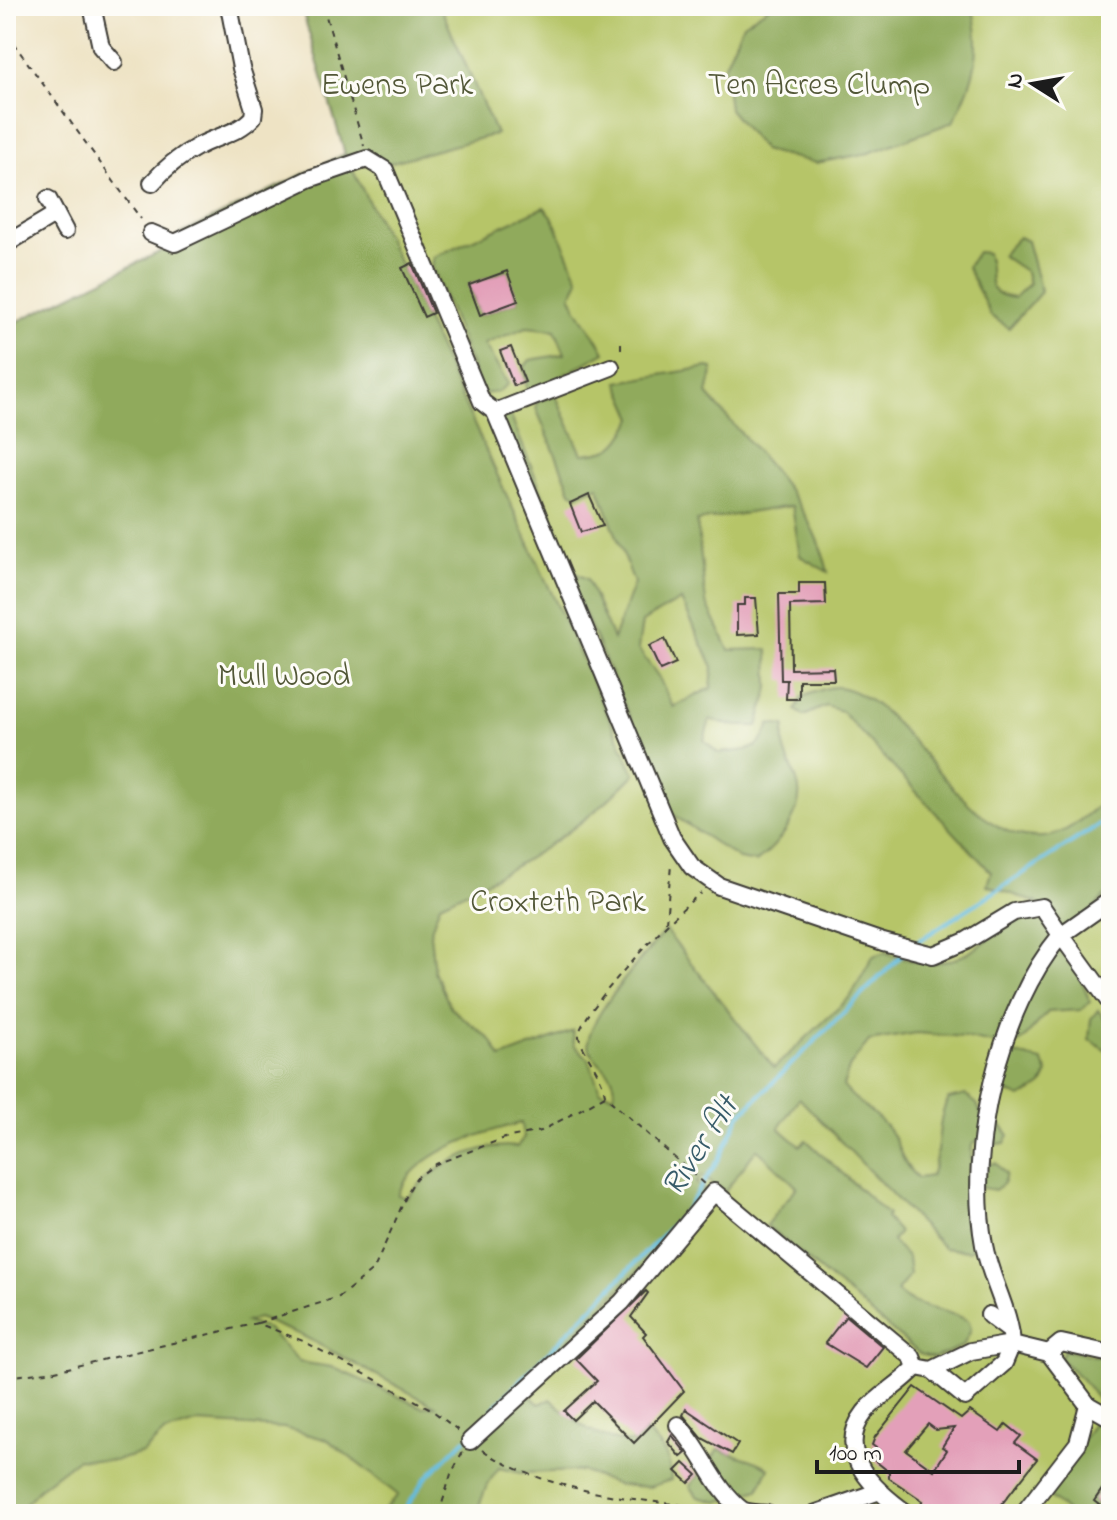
<svg xmlns="http://www.w3.org/2000/svg" width="1117" height="1520" viewBox="0 0 1117 1520" font-family="'Indie Flower',sans-serif">
  <style>
    .green { fill: #b6c568; stroke: #697042; stroke-width: 2 }
    .forest { fill: #90aa5c; stroke: #56633c; stroke-width: 2; fill-rule: evenodd }
    .lines { fill: none; stroke-linecap: round; stroke-linejoin: round }
    .stream { stroke: #62bcdf; stroke-width: 4 }
    .building { fill: #e3a0b9; fill-rule: evenodd }
    .minor-casing { stroke: #3c3a35; stroke-width: 20 }
    .path { stroke: #3c3a35; stroke-width: 2; stroke-dasharray: 6 6; stroke-linecap: butt }
    .minor { stroke: #fff; stroke-width: 16 }
    .labels { text-anchor: middle; stroke-width: 6; stroke-linejoin: round; paint-order: stroke }
    .park-label { font-size: 32px; fill: #525737; stroke: #fdfcf7 }
    .water-label { font-size: 34px; font-style: italic; fill: #385c6a; stroke: #fdfcf7 }
  </style>
  <rect width="100%" height="100%" fill="#fdfcf7"/>
  <filter id="ink" filterUnits="userSpaceOnUse"><feTurbulence type="fractalNoise" baseFrequency=".0125" numOctaves="2"/><feDisplacementMap in="SourceGraphic" scale="16" xChannelSelector="R" yChannelSelector="G"/><feConvolveMatrix kernelMatrix="1 2 1 2 8 2 1 2 1" color-interpolation-filters="sRGB"/></filter>
  <filter id="wash" filterUnits="userSpaceOnUse"><feTurbulence type="fractalNoise" baseFrequency=".006" numOctaves="4" result="noise"/><feDisplacementMap in="SourceGraphic" scale="32" xChannelSelector="R" yChannelSelector="G"/><feGaussianBlur stdDeviation="1.8" result="paint"/><feColorMatrix in="noise" values="0 0 0 0 0 0 0 0 0 0 0 0 0 0 0 0 0 1.4 0 .05"/><feComposite in="paint" operator="in"/></filter>
  <g filter="url(#wash)">
    <rect width="100%" height="100%" fill="#eee3c4"/>
    <polygon class="green" points="301,6 1111,6 1111,1472 1092,1500 1108,1514 6,1514 6,327 166,249 175,237 345,154"/>
    <g class="forest">
      <path d="M301 6H440L496 134 385 164 345 155 402 268 635 774C579 832 513 871 440 904L430 933 434 971 451 1008 491 1040 501 1058 573 1031 574 1045 588 1058 600 1091 614 1095C619 1071 596 1067 589 1048 580 1024 649 951 665 930L774 1068 851 996 873 956 885 952C962 983 978 940 1037 903L987 885 991 872 841 711 826 706 804 716 796 710 802 697C812 694 826 686 837 687 909 694 963 854 1050 836 1073 831 1091 809 1111 796V890L1061 942C1075 960 1082 981 1090 1002L1081 1010 1048 1012 1022 1041 1010 1047 964 1037 917 1033 869 1041 850 1066 843 1086C856 1104 876 1112 889 1130 901 1146 901 1165 918 1178L931 1176C941 1151 936 1123 948 1099L966 1095 977 1104 982 1116 997 1121 1009 1135 1005 1143 987 1145 979 1139 972 1145 971 1158 977 1165 996 1163 1006 1174 1003 1184 995 1190 972 1186 966 1194 965 1225 975 1237 977 1246 968 1251 944 1248 799 1098 779 1128 800 1146 806 1140 888 1215 886 1218 899 1232 892 1241 908 1258 910 1275 897 1291C914 1310 946 1308 969 1321L971 1330 963 1346 934 1358 920 1354 766 1225 797 1187 757 1149 724 1193 702 1176 696 1183 706 1192 651 1258 522 1388 539 1404 551 1399C576 1423 599 1441 634 1443L646 1431C662 1446 671 1457 671 1480L649 1487 617 1485 582 1471 520 1473 499 1468 487 1485 476 1514H380L398 1495 328 1440 284 1428 197 1423 164 1433 143 1453 114 1461 77 1459 42 1486 16 1514H6V327L166 249 175 237 345 154ZM521 1123 524 1137 517 1147C476 1142 433 1166 407 1198L398 1195C414 1152 481 1133 521 1123ZM258 1318 303 1336 435 1406 422 1407 332 1367 299 1362 268 1329 246 1322Z"/>
      <path d="M771 6H972C984 51 974 82 953 122L869 153 816 163 763 150 729 109 724 67 743 24Z"/>
      <path d="M544 207 552 216 579 280 571 296C579 319 595 331 605 352L533 392 527 391 524 367 530 360 565 354 555 330 527 327 484 344 508 384 498 392 483 394 432 266 434 257ZM506 271 518 301 480 315 469 285Z"/>
      <path d="M1019 237 1027 241 1041 292 1009 328 991 316 967 267 977 252 987 253C996 276 979 293 1014 298L1029 284 1026 272 1001 255Z"/>
      <path d="M708 367 713 368 707 394C753 449 811 500 828 572L800 556 792 506 697 521 706 602 729 650 768 649 769 688 758 726H737L710 720 704 740 718 753C747 749 760 755 770 724L785 726C780 752 790 759 797 781 808 810 777 846 756 862L739 859 672 814 499 417 509 412 575 573 587 579 613 639 634 583 598 486 578 495 571 491 536 408 537 401 556 396 582 454C617 451 616 447 634 418L618 382ZM681 600 713 667 711 688 673 707 658 676 638 649 642 622Z"/>
      <polygon points="1098,1010 1111,1029 1109,1053 1089,1039 1091,1019"/>
      <polygon points="1010,1053 1042,1061 1048,1073 1042,1085 1021,1098 997,1088"/>
      <polygon points="1064,1350 1111,1359 1111,1472 1092,1500 1108,1514 1069,1514 1048,1495 1103,1407 1082,1379 1060,1359"/>
      <path d="M719 1449C736 1457 752 1457 769 1468L759 1489 718 1502 698 1497 690 1486Z"/>
    </g>
    <g class="lines">
      <g class="stream">
        <polyline points="915,943 1111,817"/>
        <polyline points="493,1409 684,1213 719,1159 740,1115 905,952"/>
        <polyline points="402,1514 425,1479 465,1439"/>
      </g>
    </g>
    <g id="blocks">
      <g class="building">
        <polygon points="412,263 433,313 424,317 402,268"/>
        <polygon points="507,271 518,301 480,315 469,285"/>
        <polygon points="511,347 525,382 514,386 500,351"/>
        <polygon points="589,495 603,526 581,532 570,504"/>
        <polygon points="799,583 825,583 826,604 790,605 791,669 833,668 834,680 799,680 799,699 786,699 787,680 781,680 779,594 799,594"/>
        <polygon points="745,598 756,598 759,634 737,635 737,605 745,605"/>
        <polygon points="665,639 676,663 660,670 649,646"/>
        <polygon points="646,1291 648,1293 631,1317 646,1333 643,1336 684,1391 634,1443 593,1401 573,1420 564,1411 597,1381 576,1359"/>
        <polygon points="846,1316 883,1347 866,1368 825,1343"/>
        <path d="M915 1387 961 1419 970 1411 1000 1432 1006 1424 1021 1436 1015 1443 1037 1459 994 1514H932L920 1505 923 1501 889 1478V1472L873 1459 879 1450 872 1445 875 1437ZM928 1424 936 1430 954 1428 942 1447 947 1450 934 1470 906 1450Z"/>
        <polygon points="686,1409 738,1444 732,1454 702,1438 683,1415"/>
        <polygon points="672,1435 686,1453 681,1457 668,1442"/>
        <polygon points="684,1463 697,1475 689,1483 676,1471"/>
        <polygon points="1103,1488 1111,1494 1111,1514 1094,1501"/>
      </g>
    </g>
  </g>
  <g filter="url(#ink)">
    <use href="#blocks" fill-opacity="0" stroke="#3c3a35" stroke-width="2"/>
    <g class="lines">
      <g class="minor-casing">
        <g id="minor">
          <polyline points="92,6 101,47 114,62"/>
          <path d="M152 183C165 168 180 156 197 147 216 136 238 134 253 117L254 109 241 68 229 6"/>
          <polyline points="48,199 65,231"/>
          <path d="M151 233 175 243 309 179 367 159 385 170 482 402 495 412 672 838 692 867 719 886 883 942 933 955 966 941 1014 912 1042 907 1061 935C999 1009 966 1149 984 1245 990 1279 1010 1310 1012 1344L1049 1353 1088 1405 1078 1443 1023 1514"/>
          <polyline points="6,244 56,214"/>
          <polyline points="495,412 611,367"/>
          <polyline points="1111,900 1061,935 1111,1004"/>
          <polyline points="989,1315 1009,1330"/>
          <polyline points="1049,1353 1061,1343 1111,1354"/>
          <polyline points="916,1367 932,1370 965,1397 1004,1363 1012,1344 971,1351 932,1370"/>
          <polyline points="1088,1405 1111,1418"/>
          <path d="M678 1425C701 1448 715 1490 742 1510 749 1514 759 1513 767 1514"/>
          <path d="M470 1441 622 1302 714 1192 912 1357 916 1367C900 1385 880 1394 865 1412 832 1454 877 1492 908 1514"/>
          <polyline points="814,1514 877,1492"/>
        </g>
      </g>
      <g class="path">
        <polyline points="323,6 364,146"/>
        <polyline points="6,33 141,219"/>
        <polyline points="621,343 621,354"/>
        <polyline points="666,922 671,865"/>
        <path d="M605 1095C603 1073 577 1045 579 1034 583 1009 678 909 701 893"/>
        <polyline points="258,1323 339,1297 374,1269 408,1192 416,1178 436,1164 505,1138 541,1131 605,1096 704,1184"/>
        <polyline points="6,1377 55,1371 257,1323 303,1341 429,1408 459,1431"/>
        <path d="M483 1450C544 1493 646 1501 719 1509"/>
        <polyline points="439,1514 451,1474 463,1452"/>
      </g>
      <use href="#minor" class="minor"/>
    </g>
  </g>
  <g class="labels">
    <g class="park-label">
      <text x="397" y="94">Ewens Park</text>
      <text x="819" y="94">Ten Acres Clump</text>
      <text x="284" y="685">Mull Wood</text>
      <text x="558" y="911">Croxteth Park</text>
    </g>
    <g class="water-label">
      <text transform="translate(698 1145) rotate(-57)" y="12">River Alt</text>
    </g>
  </g>
  <rect width="1117" height="1520" fill="none" stroke="#fdfcf7" stroke-width="32"/>
  <g transform="translate(1033 84) rotate(281)" stroke="#fdfcf7" stroke-width="6" paint-order="stroke">
  <path d="M0-6L14 30L0 20L-14 30Z" fill="#1c1c1c"/>
  <text y="-12" font-size="22" font-weight="bold" text-anchor="middle" fill="#1c1c1c">N</text>
  </g>
  <path d="M817 1460v12h202v-12" fill="none" stroke="#1c1c1c" stroke-width="4"/>
  <text x="829" y="1460" font-size="24" fill="#1c1c1c" stroke="#fdfcf7" stroke-width="6" paint-order="stroke">100 m</text>
</svg>
